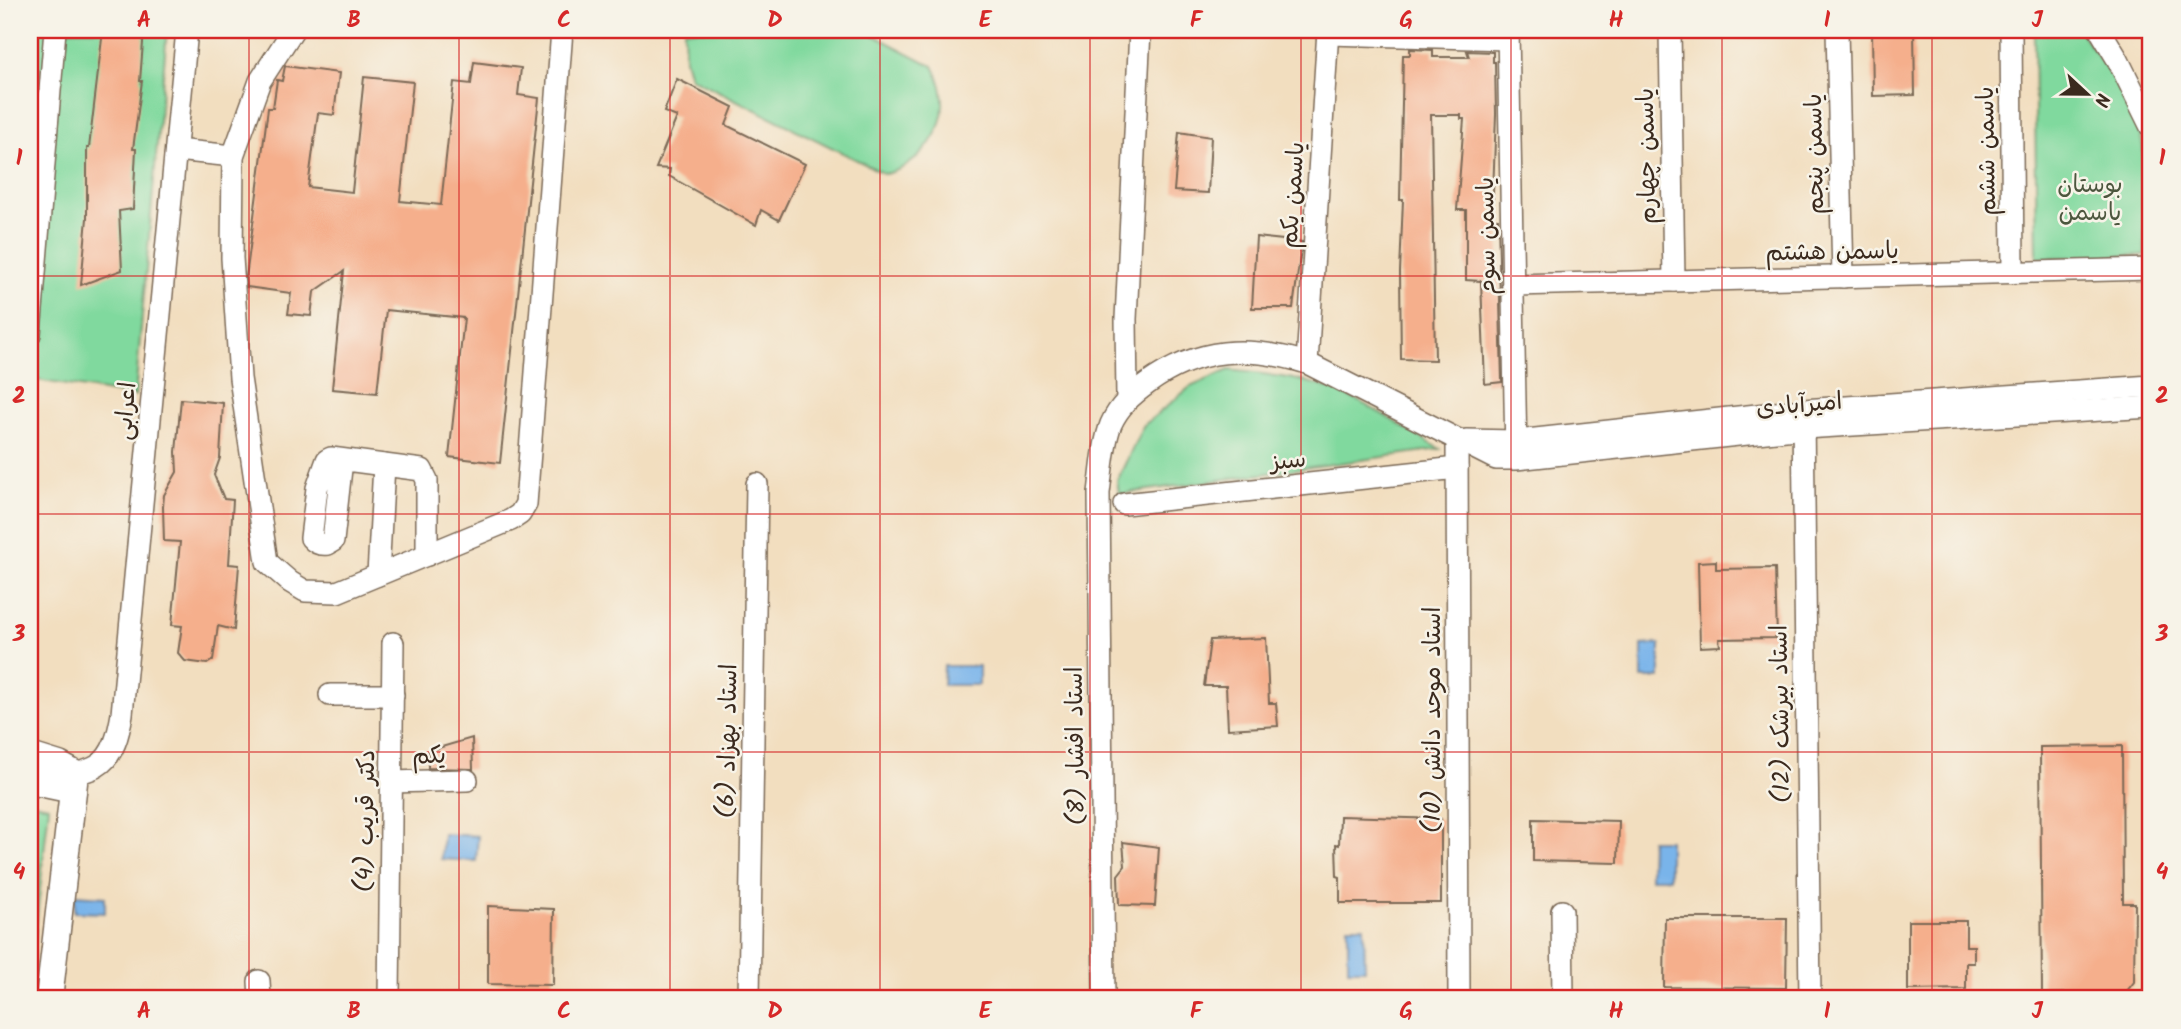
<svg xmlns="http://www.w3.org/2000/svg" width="2181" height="1029" viewBox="0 0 2181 1029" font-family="Kalam,'Playpen Sans Arabic',sans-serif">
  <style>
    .green { fill: #80d99e; stroke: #5e825e; stroke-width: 2 }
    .water { fill: #79b4ea; stroke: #5a6f84; stroke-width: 2 }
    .building { fill: #f5af8c }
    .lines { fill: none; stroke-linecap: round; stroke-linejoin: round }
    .minor-casing { stroke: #7b6956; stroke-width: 24 }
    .major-casing { stroke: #7b6956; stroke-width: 29 }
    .minor { stroke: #fff; stroke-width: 21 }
    .major { stroke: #fff; stroke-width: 26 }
    .grid { fill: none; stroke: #d62828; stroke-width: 2; stroke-opacity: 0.55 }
    .labels { text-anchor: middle; stroke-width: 5; stroke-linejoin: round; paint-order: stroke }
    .street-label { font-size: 24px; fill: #3b2a1e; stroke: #f7f3e8 }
    .park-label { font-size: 24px; fill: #4c563e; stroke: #f7f3e8 }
    .neatline { fill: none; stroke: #d62828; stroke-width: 2.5 }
    .grid-label { font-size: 23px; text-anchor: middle; font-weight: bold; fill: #d62828 }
  </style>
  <rect width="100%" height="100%" fill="#f7f3e8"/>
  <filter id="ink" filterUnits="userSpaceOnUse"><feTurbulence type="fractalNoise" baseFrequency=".0143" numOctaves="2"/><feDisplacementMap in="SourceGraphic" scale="14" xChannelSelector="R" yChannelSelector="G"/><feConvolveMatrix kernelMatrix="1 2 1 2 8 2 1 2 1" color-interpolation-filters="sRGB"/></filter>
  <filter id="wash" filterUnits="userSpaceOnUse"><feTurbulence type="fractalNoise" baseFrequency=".00686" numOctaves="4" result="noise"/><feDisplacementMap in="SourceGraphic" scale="28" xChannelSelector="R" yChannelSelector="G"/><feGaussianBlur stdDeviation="1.57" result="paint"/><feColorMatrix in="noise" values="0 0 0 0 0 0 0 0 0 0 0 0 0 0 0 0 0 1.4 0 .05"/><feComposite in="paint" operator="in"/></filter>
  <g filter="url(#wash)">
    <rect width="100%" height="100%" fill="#f2debf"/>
    <g class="green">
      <polygon points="30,30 167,30 135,396 30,379"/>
      <path d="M684 30H864L933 66C937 74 941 83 942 92 949 129 920 166 885 174L690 77 685 59Z"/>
      <path d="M2034 30H2079C2100 58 2139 113 2143 148 2147 183 2144 220 2145 255L2037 258Z"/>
      <path d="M1229 370C1261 374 1294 377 1325 387 1363 399 1405 429 1440 449L1119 494 1117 481 1143 426 1190 387Z"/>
      <polygon points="30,802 49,806 30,981"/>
    </g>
    <g class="water">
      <polygon points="1660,644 1660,678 1642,678 1642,645"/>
      <polygon points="944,666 979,666 979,685 943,685"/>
      <polygon points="443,834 478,836 476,861 441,859"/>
      <polygon points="1651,840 1669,840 1669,878 1650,878"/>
      <polygon points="75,895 105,897 105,913 74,912"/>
      <polygon points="1348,926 1364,926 1365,969 1348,969"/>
    </g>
    <g id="blocks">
      <g class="building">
        <polygon points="103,30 144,30 140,81 142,81 133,149 136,149 133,209 119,211 122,270 81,285 87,218 87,148 89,148"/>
        <polygon points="1872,30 1914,30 1915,95 1873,96"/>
        <polygon points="1410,49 1433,50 1433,57 1469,57 1467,51 1493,52 1493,62 1495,62 1496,114 1492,219 1498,219 1502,382 1485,384 1481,281 1466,280 1466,210 1457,210 1464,119 1461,119 1461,115 1431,115 1435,360 1401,359 1400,272 1403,200 1400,200 1403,55 1410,55"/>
        <polygon points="474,62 521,68 518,95 539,98 500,463 449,457 464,318 386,310 377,393 332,389 344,271 314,292 311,316 288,314 291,293 247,287 246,278 268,108 273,108 277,80 282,81 285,66 339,73 334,115 318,113 308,187 352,192 364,77 413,82 400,201 441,205 454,82 471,84"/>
        <polygon points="677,79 733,107 726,125 805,164 779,220 761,210 756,225 669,176 670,169 656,168 677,117 664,112"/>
        <polygon points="1179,132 1211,137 1208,193 1174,191"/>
        <polygon points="1256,237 1302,242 1293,308 1252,308"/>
        <polygon points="181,399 223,403 220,458 214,475 224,499 233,500 229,564 239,565 234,630 218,626 213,660 207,664 185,661 178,653 182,626 172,625 180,542 164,541 163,507 164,495 177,472 176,452"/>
        <polygon points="1716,561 1716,569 1775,568 1777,638 1719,639 1720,646 1700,647 1698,562"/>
        <polygon points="1266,638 1269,703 1276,703 1278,726 1228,729 1226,686 1204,686 1210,640"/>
        <polygon points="472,738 473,769 428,768 428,751"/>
        <polygon points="2122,746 2123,903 2135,903 2134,982 2126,992 2042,994 2040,747"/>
        <polygon points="1340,816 1441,819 1441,903 1340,903 1340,877 1337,876 1336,844 1339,845"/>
        <polygon points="1533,819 1619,821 1618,863 1533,861"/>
        <polygon points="1123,842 1159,847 1155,906 1119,905 1118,875 1125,866"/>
        <polygon points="488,906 554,909 553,985 488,984"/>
        <polygon points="1665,918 1787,918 1786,988 1664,987"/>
        <polygon points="1908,921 1966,921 1966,946 1974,946 1974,963 1966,963 1966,989 1908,990"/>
      </g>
    </g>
  </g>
  <g filter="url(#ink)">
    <use href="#blocks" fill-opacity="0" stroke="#7b6956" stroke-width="2"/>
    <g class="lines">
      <g class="minor-casing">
        <g id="minor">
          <polyline points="293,30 260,81 233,156 232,258 240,378 267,562 290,582 305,591 337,592 511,520 520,514 526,504 562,30"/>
          <polyline points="1508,30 1516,454"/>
          <polyline points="1670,30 1674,281"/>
          <polyline points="1837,30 1843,277"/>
          <polyline points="2011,30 2013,272"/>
          <polyline points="2100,30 2118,60 2151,127"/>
          <polyline points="1328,34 1508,39"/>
          <polyline points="176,150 233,156"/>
          <polyline points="1514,285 2151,269"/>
          <polyline points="30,334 55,30"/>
          <polyline points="1307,363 1328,30"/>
          <polyline points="1127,399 1126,319 1140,30"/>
          <polyline points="1803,417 1810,999"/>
          <polyline points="1457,440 1459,999"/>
          <polyline points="1466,440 1516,441 1803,410 2151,386"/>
          <path d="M342 460 333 541 328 544C321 545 316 544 311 538L317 488 327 460 331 458 422 470 427 480V555"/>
          <polyline points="1124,504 1457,468"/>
          <polyline points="378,575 384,465"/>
          <polyline points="330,695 393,695"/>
          <path d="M75 774C82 772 91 770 97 766 114 756 119 732 122 714L187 30"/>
          <polyline points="391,782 467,780"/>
          <polyline points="1562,911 1563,999"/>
          <polyline points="259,981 260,999"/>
          <polyline points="389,999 393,643"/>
          <polyline points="749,999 757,484"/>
          <path d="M1104 999 1099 493C1102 470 1103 445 1111 424 1119 406 1132 395 1147 384 1198 347 1248 345 1307 363L1496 459H1516L1804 428 2151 407"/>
        </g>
      </g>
      <g class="major-casing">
        <g id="major">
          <polyline points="30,756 59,765 75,774 49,999"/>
          <polyline points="30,781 73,790"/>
        </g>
      </g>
      <use href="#minor" class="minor"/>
      <use href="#major" class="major"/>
    </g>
  </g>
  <path class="grid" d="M249 30V999M459 30V999M670 30V999M880 30V999M1090 30V999M1301 30V999M1511 30V999M1722 30V999M1932 30V999M30 276H2151M30 514H2151M30 752H2151"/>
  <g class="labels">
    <g class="street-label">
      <text transform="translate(1986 151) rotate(-91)" y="8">یاسمن ششم</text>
      <text transform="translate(1814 154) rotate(-91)" y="8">یاسمن پنجم</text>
      <text transform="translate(1646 156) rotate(-91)" y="8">یاسمن چهارم</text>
      <text transform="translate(1292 195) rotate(-86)" y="8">یاسمن یکم</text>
      <text transform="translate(1486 236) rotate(-91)" y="8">یاسمن سوم</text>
      <text transform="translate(1832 251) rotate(-1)" y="8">یاسمن هشتم</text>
      <text transform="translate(1799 404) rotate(-5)" y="8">امیرآبادی</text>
      <text transform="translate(125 411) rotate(-85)" y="8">اعرابی</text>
      <text transform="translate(1288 460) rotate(-6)" y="8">سبز</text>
      <text transform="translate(1780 714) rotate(-91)" y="8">استاد بیرشک (12)</text>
      <text transform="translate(1432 720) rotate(-90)" y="8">استاد موحد دانش (10)</text>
      <text transform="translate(727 741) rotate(-89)" y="8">استاد بهزاد (6)</text>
      <text transform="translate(1075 746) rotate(-91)" y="8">استاد افشار (8)</text>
      <text transform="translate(429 755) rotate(-2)" y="8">یکم</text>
      <text transform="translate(365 821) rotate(-89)" y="8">دکتر قریب (4)</text>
    </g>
    <g class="park-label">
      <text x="2090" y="192">بوستان<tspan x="2090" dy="28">یاسمن</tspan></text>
    </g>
  </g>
  <rect width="2181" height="1029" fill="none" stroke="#f7f3e8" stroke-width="77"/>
  <g transform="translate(2087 94) rotate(112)" stroke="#f7f3e8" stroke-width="5" paint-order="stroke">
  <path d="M0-5L12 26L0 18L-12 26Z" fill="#3b2a1e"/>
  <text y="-10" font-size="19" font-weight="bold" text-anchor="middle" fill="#3b2a1e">N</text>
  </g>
  <rect x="38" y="38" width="2104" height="952" class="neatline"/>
  <g class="grid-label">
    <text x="144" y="27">A</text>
    <text x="354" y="27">B</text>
    <text x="564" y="27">C</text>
    <text x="775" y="27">D</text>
    <text x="985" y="27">E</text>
    <text x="1196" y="27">F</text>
    <text x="1406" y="27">G</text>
    <text x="1616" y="27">H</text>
    <text x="1827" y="27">I</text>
    <text x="2037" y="27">J</text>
    <text x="19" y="165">1</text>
    <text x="2162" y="165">1</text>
    <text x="19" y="403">2</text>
    <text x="2162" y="403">2</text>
    <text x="19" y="641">3</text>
    <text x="2162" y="641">3</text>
    <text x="19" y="879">4</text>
    <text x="2162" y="879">4</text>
    <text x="144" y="1018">A</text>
    <text x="354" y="1018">B</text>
    <text x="564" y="1018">C</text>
    <text x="775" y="1018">D</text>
    <text x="985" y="1018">E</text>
    <text x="1196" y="1018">F</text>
    <text x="1406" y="1018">G</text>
    <text x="1616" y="1018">H</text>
    <text x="1827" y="1018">I</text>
    <text x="2037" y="1018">J</text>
  </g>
</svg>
